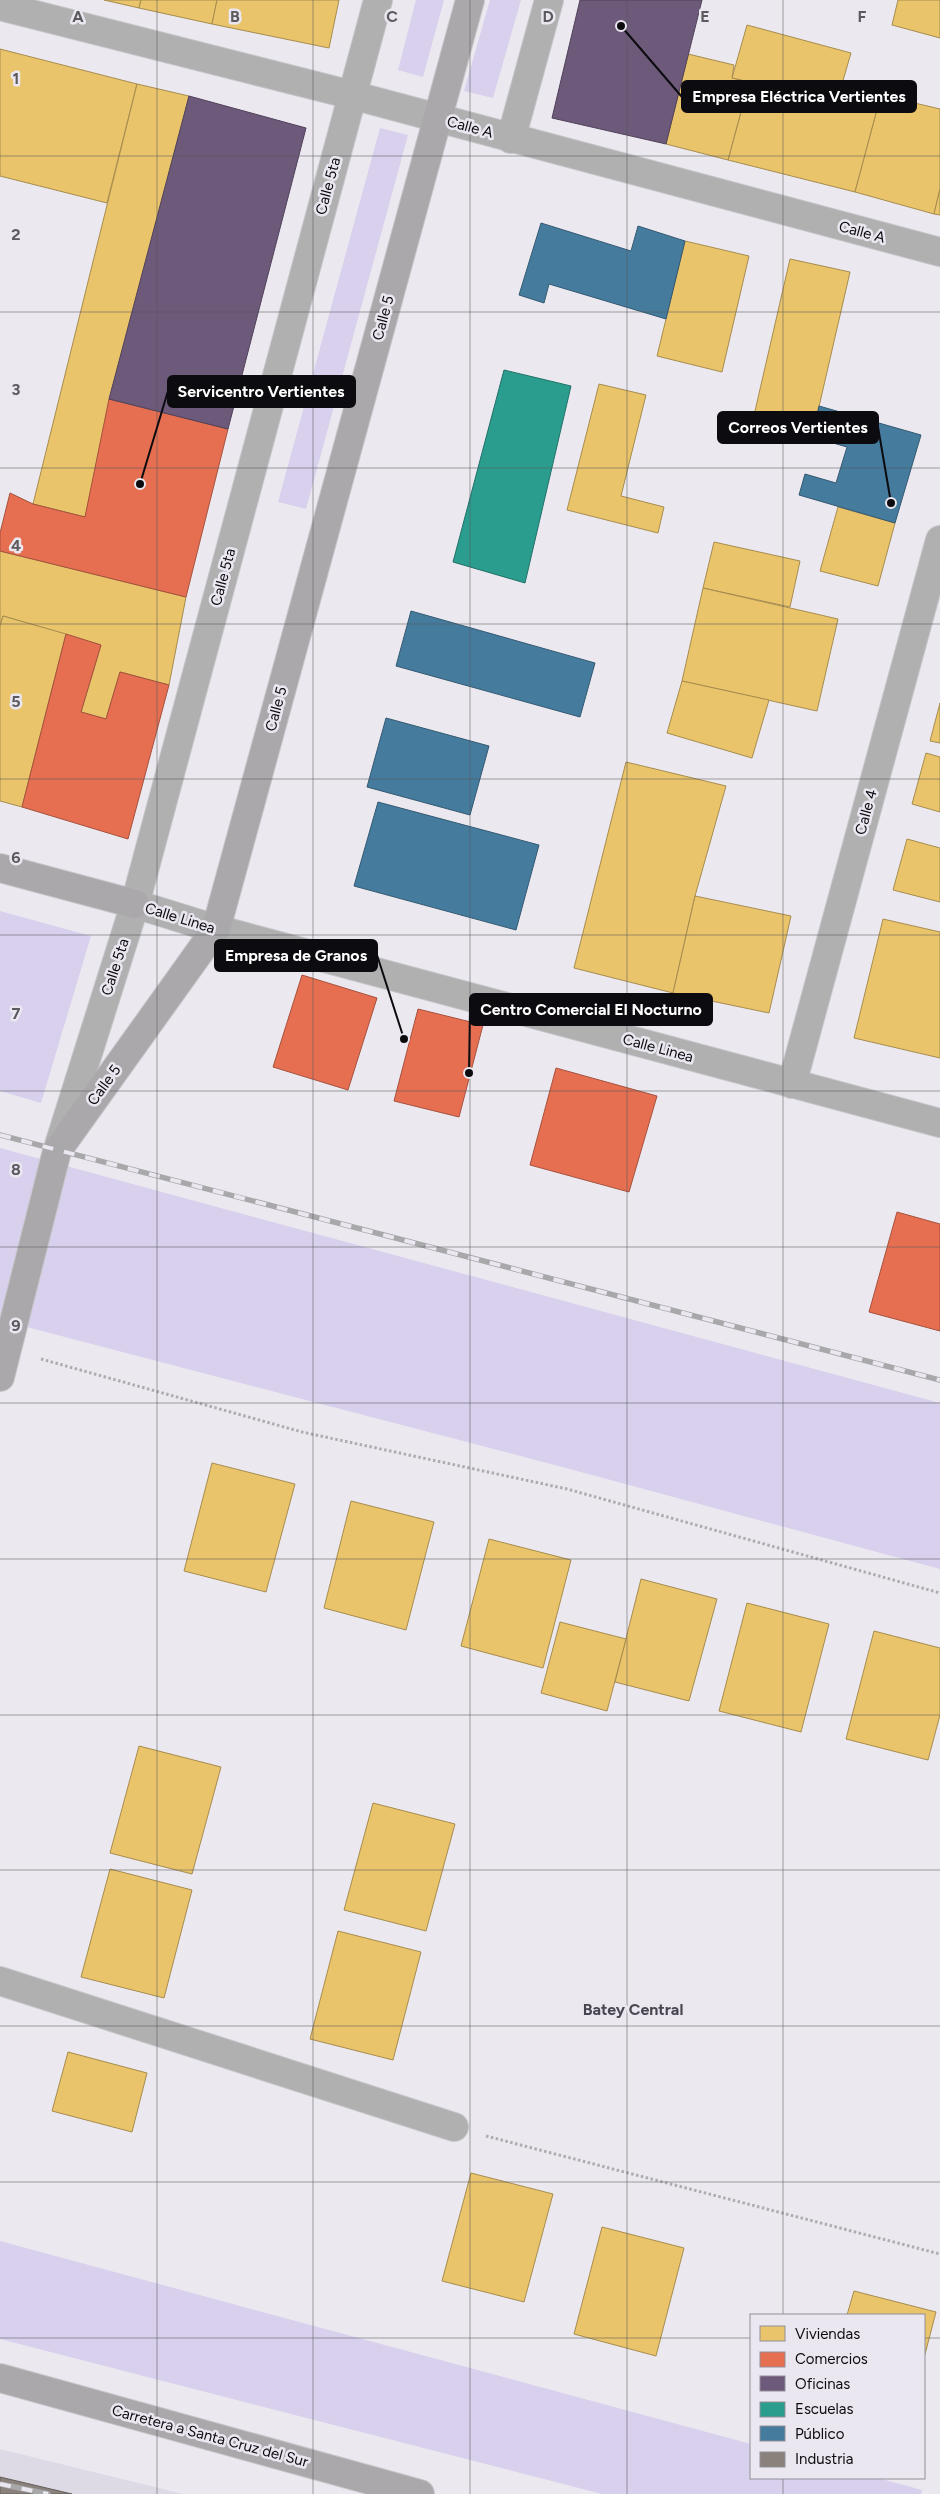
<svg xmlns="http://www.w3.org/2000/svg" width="940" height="2494" viewBox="0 0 940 2494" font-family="Figtree,sans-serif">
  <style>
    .built { fill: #dddae6 }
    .green { fill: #d9d0ee }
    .homes { fill: #e9c46a; stroke: #a78c4f }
    .shops { fill: #e76f51; stroke: #a5513d }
    .offices { fill: #6d597a; stroke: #50425a }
    .schools { fill: #2a9d8f; stroke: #217169 }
    .public { fill: #457b9d; stroke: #345972 }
    .industry { fill: #8a817c; stroke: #645e5b }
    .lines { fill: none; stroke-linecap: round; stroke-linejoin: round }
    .minor-casing { stroke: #c7c6ca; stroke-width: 30 }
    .major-casing { stroke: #c7c6ca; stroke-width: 30 }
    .path { stroke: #adacae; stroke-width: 3; stroke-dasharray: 2.5 2.5; stroke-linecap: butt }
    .minor { stroke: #b0b0b1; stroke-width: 28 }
    .major { stroke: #aaa8ab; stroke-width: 28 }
    .rail-casing { stroke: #a8a7a9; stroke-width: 5.5 }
    .rail { stroke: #eae7f1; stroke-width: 4; stroke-dasharray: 11; stroke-linecap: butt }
    .grid { fill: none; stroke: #5a595d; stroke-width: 1; stroke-opacity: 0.55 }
    .labels { text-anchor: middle; stroke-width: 5; stroke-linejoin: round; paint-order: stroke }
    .street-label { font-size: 15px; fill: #0c0b0f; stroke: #eae7f1 }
    .neighbourhood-label { font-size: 16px; font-weight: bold; fill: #47454d; stroke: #eae7f1 }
    .grid-label { font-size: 16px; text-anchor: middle; font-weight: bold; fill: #5a595d; stroke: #eae7f1; stroke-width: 5; stroke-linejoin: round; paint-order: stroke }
    .leader { fill: none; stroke: #0c0b0f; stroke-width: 2 }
    .callout-dot { fill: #0c0b0f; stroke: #eae7f1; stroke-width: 2 }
    .callout { fill: #0c0b0f; stroke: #0c0b0f; stroke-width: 2 }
    .callout-label { font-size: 16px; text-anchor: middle; font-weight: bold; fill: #fff }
  </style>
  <rect width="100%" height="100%" fill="#ebe9ef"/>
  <polygon class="built" points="0,2449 183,2494 0,2494"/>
  <g class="green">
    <polygon points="416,0 444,0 423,77 398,70"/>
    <polygon points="490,0 521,0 493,98 464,91"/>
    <polygon points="380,128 408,135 306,509 278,502"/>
    <polygon points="0,911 91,936 41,1103 0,1091"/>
    <polygon points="0,1148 940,1403 940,1569 566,1468 0,1320"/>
    <polygon points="0,2241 751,2444 751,2478 878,2478 922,2490 921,2494 602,2494 0,2339"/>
  </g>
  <g class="homes">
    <polygon points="104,0 141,0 139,8"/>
    <polygon points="141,0 217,0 212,24 139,8"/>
    <polygon points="217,0 339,0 329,48 212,24"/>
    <polygon points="898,0 940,0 940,38 892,25"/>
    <polygon points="747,25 851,53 842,84 881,95 855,192 728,160 749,82 732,78"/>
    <polygon points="0,49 137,84 107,203 0,176"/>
    <polygon points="688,54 734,65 732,78 749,82 728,160 666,144"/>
    <polygon points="137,84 189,96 85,517 33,504"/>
    <polygon points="881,95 940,109 940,189 934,214 855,192"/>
    <polygon points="940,189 940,215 934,214"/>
    <polygon points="685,241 749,256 722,372 657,356"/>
    <polygon points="790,259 850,272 812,437 752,424"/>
    <polygon points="599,384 646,395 621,496 664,507 658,533 567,510"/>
    <polygon points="838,507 895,523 878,586 820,571"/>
    <polygon points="714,542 800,561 790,607 703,588"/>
    <polygon points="0,551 186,597 169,685 120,672 106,719 81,712 101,645 3,616 0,626"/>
    <polygon points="703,588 838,619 817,711 682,681"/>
    <polygon points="3,616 66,634 22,807 0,801 0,626"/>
    <polygon points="682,681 769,700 752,758 667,733"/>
    <polygon points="940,703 940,743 930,741"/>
    <polygon points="926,753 940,757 940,812 912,804"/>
    <polygon points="626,762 726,786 695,896 673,993 574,968"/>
    <polygon points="907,839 940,848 940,902 893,890"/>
    <polygon points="695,896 791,916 769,1013 673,993"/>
    <polygon points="883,919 940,932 940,1058 854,1038"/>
    <polygon points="212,1463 295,1484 266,1592 184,1571"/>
    <polygon points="351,1501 434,1522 406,1630 324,1608"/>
    <polygon points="489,1539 571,1560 543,1668 461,1646"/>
    <polygon points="641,1579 717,1599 689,1701 615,1682"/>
    <polygon points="747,1603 829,1624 801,1732 719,1711"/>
    <polygon points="560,1622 626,1639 607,1711 541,1693"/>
    <polygon points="874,1631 940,1648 940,1715 928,1760 846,1739"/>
    <polygon points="139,1746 221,1767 192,1874 110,1853"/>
    <polygon points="373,1803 455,1824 426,1931 344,1910"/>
    <polygon points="110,1869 192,1890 164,1998 81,1977"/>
    <polygon points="338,1931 421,1952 393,2060 310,2039"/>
    <polygon points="68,2052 147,2073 132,2132 52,2111"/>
    <polygon points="471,2173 553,2194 524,2302 442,2281"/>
    <polygon points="602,2227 684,2248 656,2356 574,2334"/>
    <polygon points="854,2291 936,2312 924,2358 924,2315 847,2315"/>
  </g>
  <g class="shops">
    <polygon points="109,399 228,429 186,597 0,551 0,533 10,493 33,504 85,517"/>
    <polygon points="66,634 101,645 81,712 106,719 120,672 169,685 128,839 22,807"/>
    <polygon points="302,975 377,998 348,1090 273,1067"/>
    <polygon points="418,1009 483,1025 459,1117 394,1101"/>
    <polygon points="556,1068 657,1096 629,1192 530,1165"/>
    <polygon points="897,1212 940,1224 940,1331 869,1312"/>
  </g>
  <g class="offices">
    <polygon points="580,0 702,0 666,144 552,118"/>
    <polygon points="189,96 306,128 228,429 109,399"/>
  </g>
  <polygon class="schools" points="504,370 571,386 525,583 453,562"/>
  <g class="public">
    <polygon points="541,223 631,251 638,226 685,241 666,319 549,284 544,303 519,295"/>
    <polygon points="819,406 921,435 895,523 799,495 805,474 836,483 847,447 812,437"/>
    <polygon points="411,611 595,663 580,717 396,666"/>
    <polygon points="386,718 489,746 470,815 367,787"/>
    <polygon points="378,802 539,845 516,930 354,886"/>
  </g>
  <polygon class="industry" points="0,2477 72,2494 0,2494"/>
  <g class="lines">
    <g class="minor-casing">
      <g id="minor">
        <polyline points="0,6 352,95 940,252"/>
        <polyline points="511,139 549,0"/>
        <polyline points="135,904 216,929 940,1123"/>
        <polyline points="792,1084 940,540"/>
        <polyline points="59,1145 135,904 378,0"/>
        <polyline points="0,1981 454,2127"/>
      </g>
    </g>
    <g class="major-casing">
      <g id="major">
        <polyline points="0,868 135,904"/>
        <polyline points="0,1377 57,1151 216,929 470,0"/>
        <polyline points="0,2378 420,2494"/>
      </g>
    </g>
    <g class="path">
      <polyline points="41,1359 302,1432 567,1489 940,1593"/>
      <polyline points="486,2136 940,2254"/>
    </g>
    <use href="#minor" class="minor"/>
    <use href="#major" class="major"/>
    <g class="rail-casing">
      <g id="rail">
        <polyline points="0,1135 940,1380"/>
        <polyline points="0,2484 48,2494"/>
      </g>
    </g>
    <use href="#rail" class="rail"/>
  </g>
  <path class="grid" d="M157 0V2494M313 0V2494M470 0V2494M627 0V2494M783 0V2315M0 156H940M0 312H940M0 468H940M0 624H940M0 779H940M0 935H940M0 1091H940M0 1247H940M0 1403H940M0 1559H940M0 1715H940M0 1870H940M0 2026H940M0 2182H940M0 2338H751M924 2338H940M783 2478V2494"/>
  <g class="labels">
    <g class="street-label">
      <text transform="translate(470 127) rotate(15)" y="5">Calle A</text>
      <text transform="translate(328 186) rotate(-75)" y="5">Calle 5ta</text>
      <text transform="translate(862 232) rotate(15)" y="5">Calle A</text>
      <text transform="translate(383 318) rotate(-75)" y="5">Calle 5</text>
      <text transform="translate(223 577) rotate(-75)" y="5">Calle 5ta</text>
      <text transform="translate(276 709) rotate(-75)" y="5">Calle 5</text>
      <text transform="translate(866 812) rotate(-75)" y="5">Calle 4</text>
      <text transform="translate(180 918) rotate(17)" y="5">Calle Linea</text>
      <text transform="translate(115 967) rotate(-72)" y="5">Calle 5ta</text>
      <text transform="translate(658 1048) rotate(15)" y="5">Calle Linea</text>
      <text transform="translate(104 1085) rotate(-54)" y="5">Calle 5</text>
      <text transform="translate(210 2436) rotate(15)" y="5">Carretera a Santa Cruz del Sur</text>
    </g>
    <g class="neighbourhood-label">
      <text x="633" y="2015">Batey Central</text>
    </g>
  </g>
  <g class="grid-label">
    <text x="78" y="22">A</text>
    <text x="235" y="22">B</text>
    <text x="392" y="22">C</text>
    <text x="548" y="22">D</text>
    <text x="705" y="22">E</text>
    <text x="862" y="22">F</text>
    <text x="16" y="84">1</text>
    <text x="16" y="240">2</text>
    <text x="16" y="395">3</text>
    <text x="16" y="551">4</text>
    <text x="16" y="707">5</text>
    <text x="16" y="863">6</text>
    <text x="16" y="1019">7</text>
    <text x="16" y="1175">8</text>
    <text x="16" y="1331">9</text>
  </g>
  <path class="leader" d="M621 26L682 97M140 484L168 391M891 503L878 427M404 1039L377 955M469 1073L470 1009"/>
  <g class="callout-dot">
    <circle cx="621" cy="26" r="5"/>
    <circle cx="140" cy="484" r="5"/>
    <circle cx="891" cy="503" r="5"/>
    <circle cx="404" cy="1039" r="5"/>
    <circle cx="469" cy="1073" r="5"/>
  </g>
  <g class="callout">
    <rect x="682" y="81" width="234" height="31" rx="5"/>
    <rect x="168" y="376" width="187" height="31" rx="5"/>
    <rect x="718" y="412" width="160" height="31" rx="5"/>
    <rect x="215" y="940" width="162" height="31" rx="5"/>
    <rect x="470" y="994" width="242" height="31" rx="5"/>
  </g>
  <g class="callout-label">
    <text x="799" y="102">Empresa Eléctrica Vertientes</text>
    <text x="261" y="397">Servicentro Vertientes</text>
    <text x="798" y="433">Correos Vertientes</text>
    <text x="296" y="961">Empresa de Granos</text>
    <text x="591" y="1015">Centro Comercial El Nocturno</text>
  </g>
  <rect x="750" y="2314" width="175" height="165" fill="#eae7f1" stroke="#918f97"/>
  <rect x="760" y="2326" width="25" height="15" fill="#e9c46a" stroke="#918f97"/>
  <text x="795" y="2339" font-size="15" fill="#0c0b0f">Viviendas</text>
  <rect x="760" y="2352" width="25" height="15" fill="#e76f51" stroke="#918f97"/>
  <text x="795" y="2364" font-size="15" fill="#0c0b0f">Comercios</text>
  <rect x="760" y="2376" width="25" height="15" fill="#6d597a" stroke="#918f97"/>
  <text x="795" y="2389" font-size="15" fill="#0c0b0f">Oficinas</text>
  <rect x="760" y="2402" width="25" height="15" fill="#2a9d8f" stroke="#918f97"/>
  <text x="795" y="2414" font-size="15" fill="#0c0b0f">Escuelas</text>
  <rect x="760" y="2426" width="25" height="15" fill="#457b9d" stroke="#918f97"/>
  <text x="795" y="2439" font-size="15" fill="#0c0b0f">Público</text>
  <rect x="760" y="2452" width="25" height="15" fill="#8a817c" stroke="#918f97"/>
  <text x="795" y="2464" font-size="15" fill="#0c0b0f">Industria</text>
</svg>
